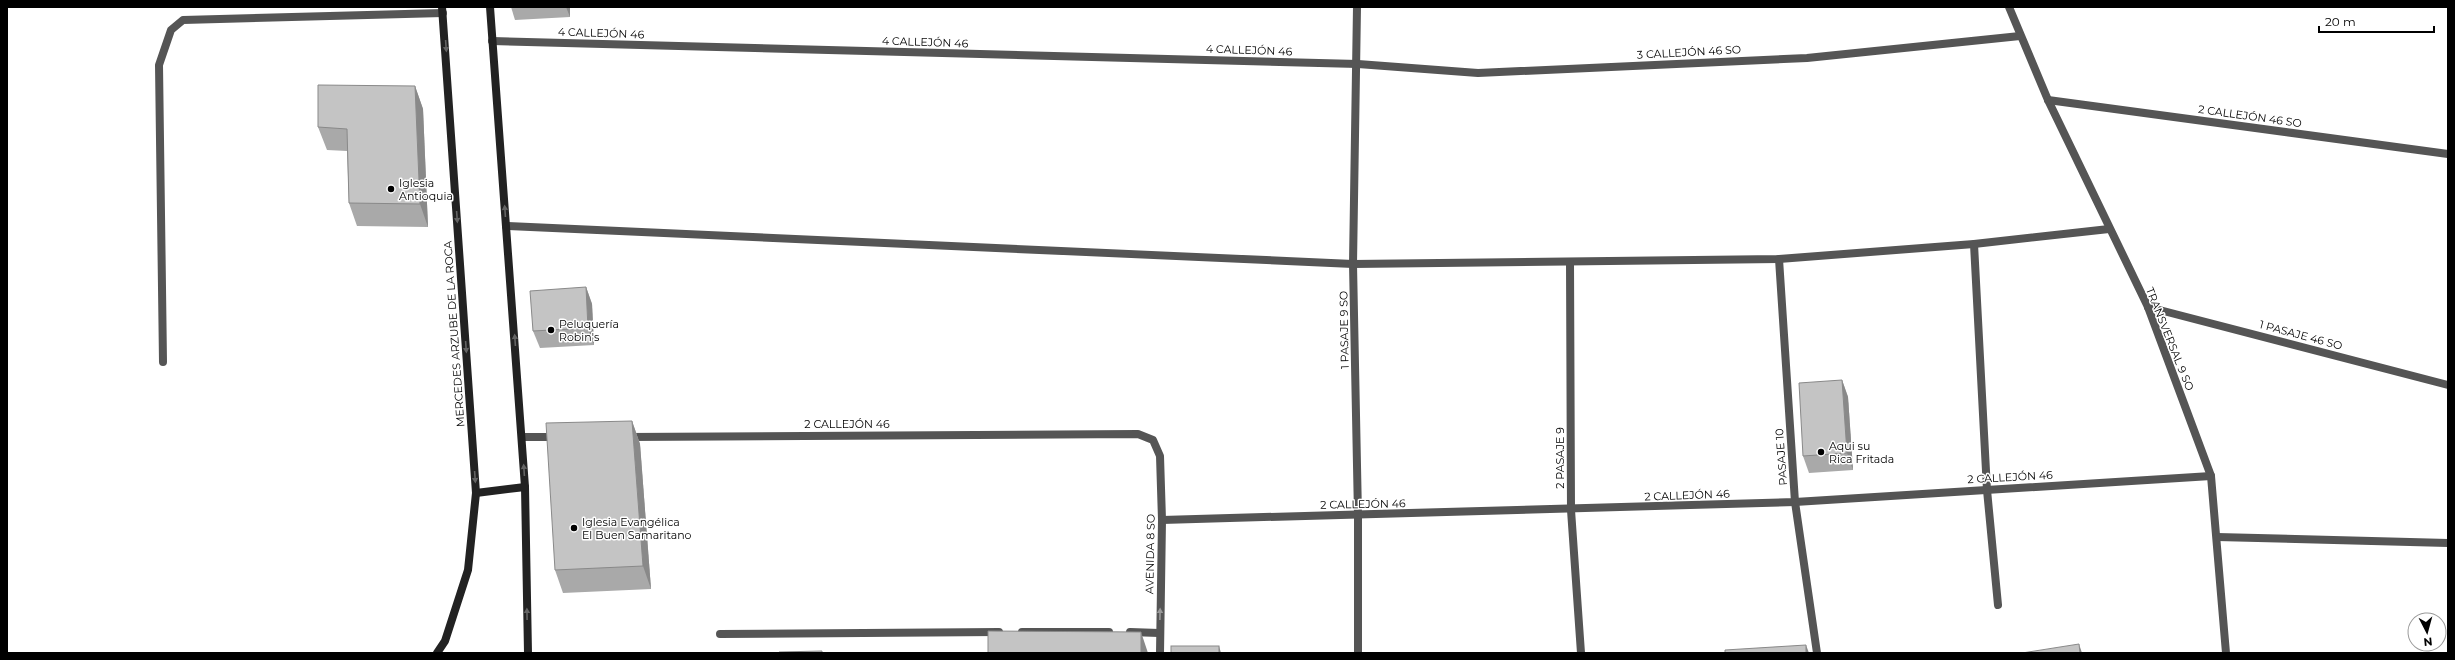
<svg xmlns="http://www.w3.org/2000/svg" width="2455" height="660" viewBox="0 0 2455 660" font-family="Montserrat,sans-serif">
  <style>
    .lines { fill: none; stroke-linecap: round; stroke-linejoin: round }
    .street { stroke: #555; stroke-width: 8 }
    .secondary { stroke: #222; stroke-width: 8 }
    .wall { fill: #a9a9a9 }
    .shaded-wall { fill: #898989 }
    .building { fill: #c4c4c4; stroke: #898989 }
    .oneway { fill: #646464 }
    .oneway2 { fill: #999 }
    .poi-dot { fill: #000; stroke: #fff; stroke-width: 1.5 }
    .labels { text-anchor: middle; stroke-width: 3; stroke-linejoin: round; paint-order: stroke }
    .street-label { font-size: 11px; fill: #000; stroke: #fff }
    .poi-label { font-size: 11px; fill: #000; stroke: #fff; text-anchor: start }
  </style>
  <rect width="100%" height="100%" fill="#fff"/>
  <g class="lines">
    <g class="street">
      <polyline points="1357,7 1353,264 1358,515 1358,653"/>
      <polyline points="2009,7 2048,100 2148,307 2211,476 2226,653"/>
      <polyline points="492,41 1358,64 1478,73 1807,58 2020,36"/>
      <polyline points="2048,100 2448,154"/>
      <polyline points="506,226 1353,264 1779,259 1974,244 2109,229"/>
      <polyline points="1974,244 1987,490 1998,605"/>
      <polyline points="1779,259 1795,502 1817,653"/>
      <polyline points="1570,262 1571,510 1581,653"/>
      <polyline points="2148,307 2448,385"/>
      <polyline points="163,362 159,65 171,30 183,20 443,13"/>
      <polyline points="522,437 557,437"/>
      <polyline points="627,437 1138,434 1153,440 1160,456 1162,520 1160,653"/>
      <polyline points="1162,520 1795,502 2211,476"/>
      <polyline points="2217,537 2448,543"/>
      <polyline points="1022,632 1109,632"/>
      <polyline points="1130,632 1159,633"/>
      <polyline points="720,634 999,632"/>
    </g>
    <g class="secondary">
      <polyline points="490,7 525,487 528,653"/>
      <polyline points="476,493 525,487"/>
      <polyline points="437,653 445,641 468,570 476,493 442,7"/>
    </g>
  </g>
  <g class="wall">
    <polygon points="511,7 570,7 570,17 515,20"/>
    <polygon points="415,86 423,109 428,227 357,226 349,203 347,151 327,150 318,127"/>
    <polygon points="586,287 592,304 594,345 540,348 533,331"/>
    <polygon points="1842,380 1848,397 1853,470 1809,473 1803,456"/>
    <polygon points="632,421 640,444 651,589 563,593 555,570"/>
  </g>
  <g class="shaded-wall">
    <polygon points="566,7 570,7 570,17"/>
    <polygon points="415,86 423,109 428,227 420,204"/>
    <polygon points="586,287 592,304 594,345 588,328"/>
    <polygon points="1842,380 1848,397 1853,470 1847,453"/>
    <polygon points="632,421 640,444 651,589 643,566"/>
    <polygon points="1141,632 1148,653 1141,653"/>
    <polygon points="2079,644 2082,653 2080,653"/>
    <polygon points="1806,645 1809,653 1806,653"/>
    <polygon points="1219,646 1221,653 1219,653"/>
  </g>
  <g class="building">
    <polygon points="318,85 415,86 420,204 349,203 347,129 318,127"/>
    <polygon points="586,287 588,328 533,331 530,291"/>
    <polygon points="1842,380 1847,453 1803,456 1799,383"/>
    <polygon points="632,421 643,566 555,570 546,423"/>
    <polygon points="988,631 1141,632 1141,653 988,653"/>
    <polygon points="2079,644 2080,653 2022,653"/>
    <polygon points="1806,645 1806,653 1725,653 1725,650"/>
    <rect x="1171" y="646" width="48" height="7"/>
    <polygon points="822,651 822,653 779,653 779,652"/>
  </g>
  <defs><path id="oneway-solid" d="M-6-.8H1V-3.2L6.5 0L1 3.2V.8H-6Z"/></defs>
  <g class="oneway">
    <use href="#oneway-solid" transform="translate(446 46) rotate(86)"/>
    <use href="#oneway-solid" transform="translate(505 211) rotate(-94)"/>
    <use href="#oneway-solid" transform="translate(457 217) rotate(86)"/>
    <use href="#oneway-solid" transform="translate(515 340) rotate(-94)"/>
    <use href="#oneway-solid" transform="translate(466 347) rotate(86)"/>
    <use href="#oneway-solid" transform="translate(524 470) rotate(-94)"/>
    <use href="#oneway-solid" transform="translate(475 477) rotate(86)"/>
    <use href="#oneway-solid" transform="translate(527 614) rotate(-91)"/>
  </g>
  <use class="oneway2" href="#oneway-solid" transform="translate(1160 614) rotate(-89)"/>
  <g class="poi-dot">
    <circle cx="391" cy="189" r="4"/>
    <circle cx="551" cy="330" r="4"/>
    <circle cx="1821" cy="452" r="4"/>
    <circle cx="574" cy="528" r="4"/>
  </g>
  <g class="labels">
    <g class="street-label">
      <text transform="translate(601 33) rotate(2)" y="4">4 CALLEJÓN 46</text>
      <text transform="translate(925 42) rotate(2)" y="4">4 CALLEJÓN 46</text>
      <text transform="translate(1249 50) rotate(2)" y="4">4 CALLEJÓN 46</text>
      <text transform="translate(1689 52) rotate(-3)" y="4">3 CALLEJÓN 46 SO</text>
      <text transform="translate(2250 116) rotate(8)" y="4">2 CALLEJÓN 46 SO</text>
      <text transform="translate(1344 330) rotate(-91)" y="4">1 PASAJE 9 SO</text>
      <text transform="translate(454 334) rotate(-94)" y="4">MERCEDES ARZUBE DE LA ROCA</text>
      <text transform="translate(2301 335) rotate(15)" y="4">1 PASAJE 46 SO</text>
      <text transform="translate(2170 339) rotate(68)" y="4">TRANSVERSAL 9 SO</text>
      <text x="847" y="428">2 CALLEJÓN 46</text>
      <text transform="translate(1781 457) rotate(-94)" y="4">PASAJE 10</text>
      <text transform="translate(1560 458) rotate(-90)" y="4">2 PASAJE 9</text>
      <text transform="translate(2010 477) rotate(-3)" y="4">2 CALLEJÓN 46</text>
      <text transform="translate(1687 495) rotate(-2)" y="4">2 CALLEJÓN 46</text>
      <text transform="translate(1363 504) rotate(-1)" y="4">2 CALLEJÓN 46</text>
      <text transform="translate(1150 554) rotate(-89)" y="4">AVENIDA 8 SO</text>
    </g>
    <g class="poi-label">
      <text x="399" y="187">Iglesia<tspan x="399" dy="13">Antioquia</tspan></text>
      <text x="559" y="328">Peluquería<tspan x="559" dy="13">Robin's</tspan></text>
      <text x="1829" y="450">Aqui su<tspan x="1829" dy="13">Rica Fritada</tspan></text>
      <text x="582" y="526">Iglesia Evangélica<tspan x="582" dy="13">El Buen Samaritano</tspan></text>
    </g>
  </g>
  <rect width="2455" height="660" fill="none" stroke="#000000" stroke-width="16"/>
  <g transform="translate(2427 632) rotate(174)"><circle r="19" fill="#ffffff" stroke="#999999"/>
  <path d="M0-3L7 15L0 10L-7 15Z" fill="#000000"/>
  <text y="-6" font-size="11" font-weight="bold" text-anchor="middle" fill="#000000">N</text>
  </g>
  <path d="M2319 26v6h115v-6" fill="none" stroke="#000000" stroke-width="2"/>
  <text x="2325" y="26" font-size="12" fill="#000000" stroke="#ffffff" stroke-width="3" paint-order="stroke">20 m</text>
</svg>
